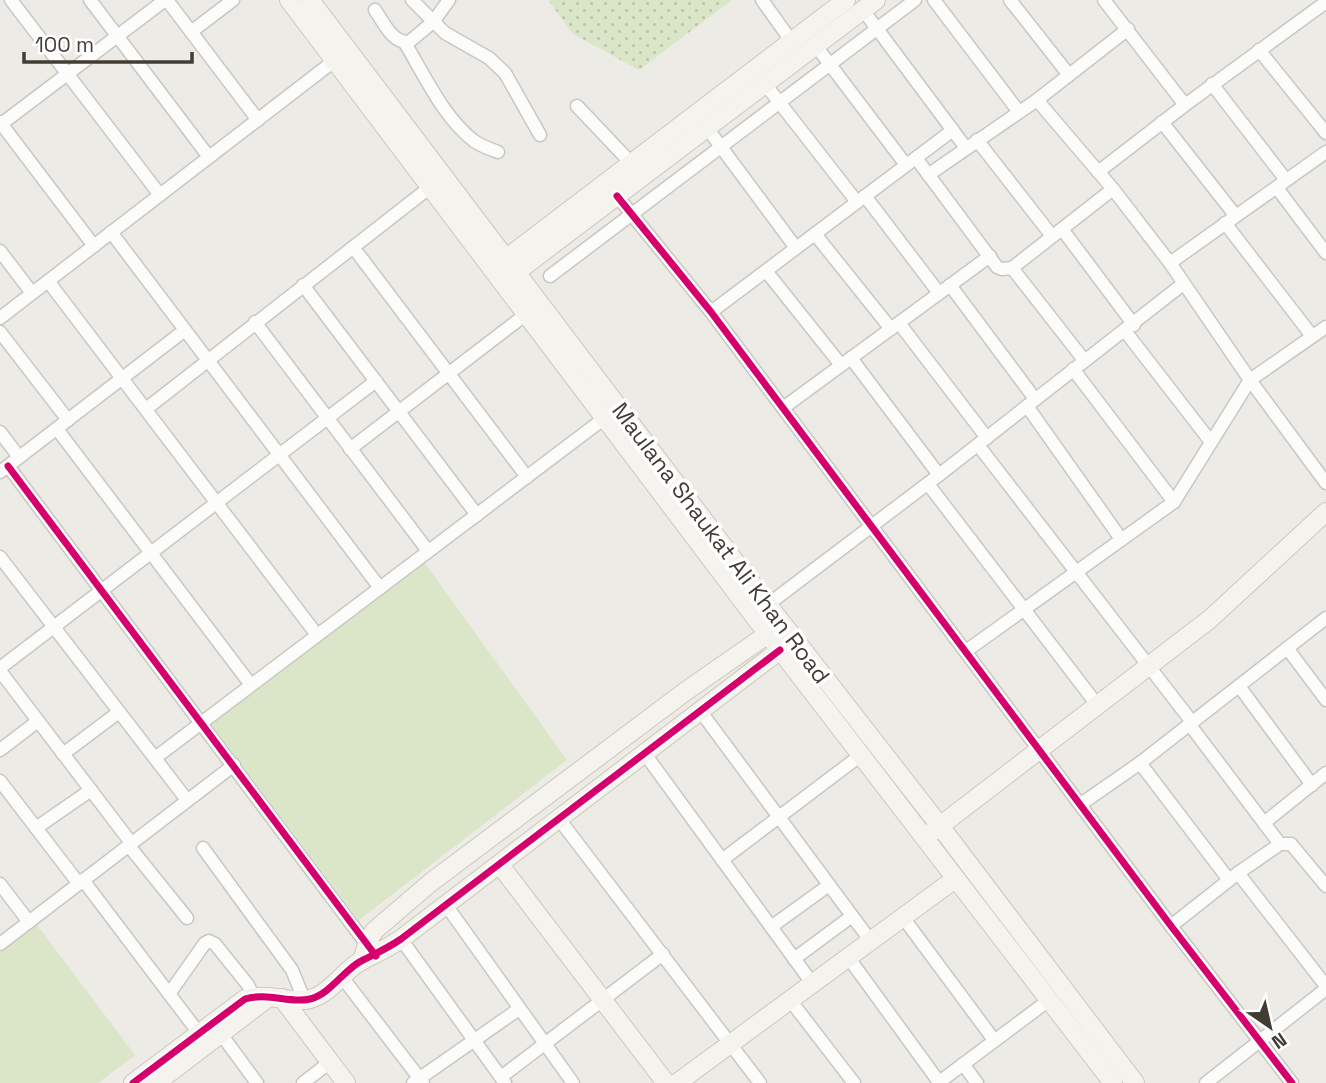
<svg xmlns="http://www.w3.org/2000/svg" width="1326" height="1083" viewBox="0 0 1326 1083" font-family="'Space Grotesk',sans-serif">
  <style>
    .grass { fill: url(#grass-dots) }
    .pitch { fill: #dbe6c8 }
    .lines { fill: none; stroke-linecap: round; stroke-linejoin: round }
    .street-casing { stroke: #c9c7c2; stroke-width: 15 }
    .secondary-casing { stroke: #cbc7be; stroke-width: 20 }
    .street { stroke: #fcfcfb; stroke-width: 12 }
    .secondary { stroke: #f5f3ed; stroke-width: 18 }
    .cycleway-casing { stroke: #fff; stroke-width: 11 }
    .cycleway { stroke: #d6006c; stroke-width: 7 }
    .labels { text-anchor: middle; stroke-width: 7; stroke-linejoin: round; paint-order: stroke }
    .street-label { font-size: 23px; fill: #413c34; stroke: #fff }
  </style>
  <defs>
    <pattern id="grass-dots" width="8" height="8" patternUnits="userSpaceOnUse" patternTransform="scale(1.75)"><rect width="8" height="8" fill="#dbe6c8"/><path d="M2 2h.1M6 6h.1" fill="none" stroke="#bdc6ac" stroke-width="1.8" stroke-linecap="round"/></pattern>
  </defs>
  <rect width="100%" height="100%" fill="#edebe6"/>
  <polygon class="grass" points="548,0 732,0 639,70 573,34"/>
  <g class="pitch">
    <polygon points="424,562 567,760 359,920 211,724"/>
    <polygon points="37,925 135,1055 98,1083 0,1083 0,953"/>
  </g>
  <g class="lines">
    <g class="street-casing">
      <g id="street">
        <polyline points="11,0 160,195"/>
        <polyline points="90,0 209,157"/>
        <polyline points="167,0 258,120"/>
        <polyline points="412,0 445,33 489,58 505,73 540,135"/>
        <polyline points="762,0 792,42"/>
        <polyline points="934,0 1019,112"/>
        <polyline points="1010,0 1069,75"/>
        <polyline points="1104,0 1185,105"/>
        <path d="M375 10C384 23 392 43 409 42L433 22 449 0"/>
        <polyline points="863,10 966,148"/>
        <polyline points="191,32 233,0"/>
        <path d="M405 43C425 76 443 117 474 141 481 146 490 149 498 152"/>
        <polyline points="816,46 906,165"/>
        <polyline points="1259,50 1326,133"/>
        <polyline points="765,84 857,202"/>
        <polyline points="1212,84 1286,180"/>
        <polyline points="1037,100 1113,189 1170,263 1250,380 1326,483"/>
        <polyline points="577,106 631,163"/>
        <polyline points="0,122 94,246"/>
        <polyline points="1162,122 1235,215"/>
        <polyline points="0,125 165,0"/>
        <polyline points="707,128 796,248"/>
        <polyline points="977,140 1052,236"/>
        <polyline points="916,158 997,267 1002,269 1012,268 1113,189"/>
        <polyline points="1098,172 1185,105 1326,2"/>
        <polyline points="928,175 1037,100 1128,29"/>
        <polyline points="1277,188 1326,253"/>
        <polyline points="617,196 711,312 1171,926 1292,1083"/>
        <polyline points="865,196 939,293"/>
        <polyline points="1225,223 1312,336"/>
        <polyline points="1062,229 1134,325"/>
        <polyline points="111,232 380,588"/>
        <polyline points="815,234 891,329"/>
        <polyline points="353,247 527,477"/>
        <polyline points="0,251 32,293"/>
        <polyline points="1170,263 1326,152"/>
        <polyline points="1012,268 1084,360"/>
        <polyline points="766,271 841,365"/>
        <polyline points="550,276 915,0"/>
        <polyline points="48,281 317,635"/>
        <polyline points="303,285 477,515"/>
        <polyline points="950,285 1035,399"/>
        <polyline points="711,312 953,130"/>
        <polyline points="0,318 334,61"/>
        <polyline points="255,322 428,551"/>
        <polyline points="899,323 987,438"/>
        <polyline points="1125,331 1211,442"/>
        <polyline points="0,332 68,420"/>
        <polyline points="851,358 939,475"/>
        <polyline points="1073,369 1174,502"/>
        <polyline points="1027,406 1121,539"/>
        <polyline points="783,408 990,256"/>
        <polyline points="146,409 429,188"/>
        <polyline points="57,429 251,685"/>
        <polyline points="0,432 19,457"/>
        <polyline points="978,445 1192,722"/>
        <polyline points="350,449 525,315"/>
        <polyline points="8,466 371,950"/>
        <polyline points="0,472 185,330"/>
        <polyline points="928,484 1098,706"/>
        <polyline points="0,557 187,800"/>
        <polyline points="762,609 939,475 1183,284"/>
        <polyline points="1287,648 1326,700"/>
        <polyline points="966,651 1174,502 1250,380 1326,327"/>
        <polyline points="0,668 376,381"/>
        <polyline points="0,671 132,844"/>
        <polyline points="1239,686 1312,785"/>
        <polyline points="701,712 870,940"/>
        <polyline points="1190,725 1264,823"/>
        <polyline points="0,750 38,721"/>
        <polyline points="63,754 119,712"/>
        <polyline points="645,754 812,983"/>
        <polyline points="155,758 606,417"/>
        <polyline points="1140,763 1229,880"/>
        <polyline points="0,781 79,884"/>
        <polyline points="1081,804 1140,763 1326,618"/>
        <polyline points="559,819 760,1083"/>
        <polyline points="36,828 91,790"/>
        <polyline points="1280,844 1291,844 1326,886"/>
        <polyline points="129,846 187,918"/>
        <polyline points="203,848 292,970 304,999"/>
        <polyline points="722,860 861,755"/>
        <polyline points="1238,873 1326,986"/>
        <polyline points="83,880 198,1032"/>
        <polyline points="0,884 29,922"/>
        <polyline points="446,905 573,1083"/>
        <polyline points="902,916 994,1040"/>
        <polyline points="1171,926 1238,873 1280,844 1264,823 1326,773"/>
        <polyline points="771,927 829,885"/>
        <polyline points="401,939 505,1083"/>
        <polyline points="0,944 234,765"/>
        <polyline points="848,957 939,1082"/>
        <polyline points="794,959 852,916"/>
        <polyline points="342,977 423,1083"/>
        <polyline points="169,994 205,943 209,941 215,944 248,985 253,996"/>
        <polyline points="790,1000 854,1083"/>
        <polyline points="221,1034 257,1083"/>
        <polyline points="963,1064 977,1083"/>
        <polyline points="501,1077 663,954"/>
        <polyline points="303,1083 330,1062"/>
        <polyline points="413,1083 519,1009"/>
        <polyline points="938,1083 1049,1000"/>
        <polyline points="1206,1083 1326,989"/>
      </g>
    </g>
    <g class="secondary-casing">
      <g id="secondary">
        <polyline points="289,0 754,616 1113,1083"/>
        <polyline points="310,0 768,605 940,826 1135,1083"/>
        <polyline points="499,264 846,0"/>
        <polyline points="507,279 876,0"/>
        <polyline points="932,832 1210,619 1326,512"/>
        <polyline points="500,865 666,1083"/>
        <polyline points="362,961 367,944 374,931 430,883 686,691 768,634"/>
        <polyline points="282,998 346,1083"/>
        <path d="M133 1083 245 999C267 992 291 1004 310 999 331 994 344 969 363 960 377 953 388 948 401 939L780 650"/>
        <polyline points="156,1083 269,997"/>
        <polyline points="677,1083 955,879"/>
      </g>
    </g>
    <use href="#street" class="street"/>
    <use href="#secondary" class="secondary"/>
    <g class="cycleway-casing">
      <g id="cycleway">
        <polyline points="617,196 711,312 1171,926 1292,1083"/>
        <polyline points="8,466 376,956"/>
        <path d="M133 1083 245 999C267 992 291 1004 310 999 331 994 344 969 363 960 377 953 388 948 401 939L780 650"/>
      </g>
    </g>
    <use href="#cycleway" class="cycleway"/>
  </g>
  <g class="labels">
    <g class="street-label">
      <text transform="translate(721 543) rotate(53)" y="8">Maulana Shaukat Ali Khan Road</text>
    </g>
  </g>
  <g transform="translate(1270 1027) rotate(146)" stroke="#ffffff" stroke-width="5" paint-order="stroke">
  <path d="M0-5L12 26L0 18L-12 26Z" fill="#413c34"/>
  <text y="-10" font-size="19" font-weight="bold" text-anchor="middle" fill="#413c34">N</text>
  </g>
  <path d="M24 52v10h168v-10" fill="none" stroke="#413c34" stroke-width="3.5"/>
  <text x="35" y="52" font-size="21" fill="#413c34" stroke="#ffffff" stroke-width="5" paint-order="stroke">100 m</text>
</svg>
